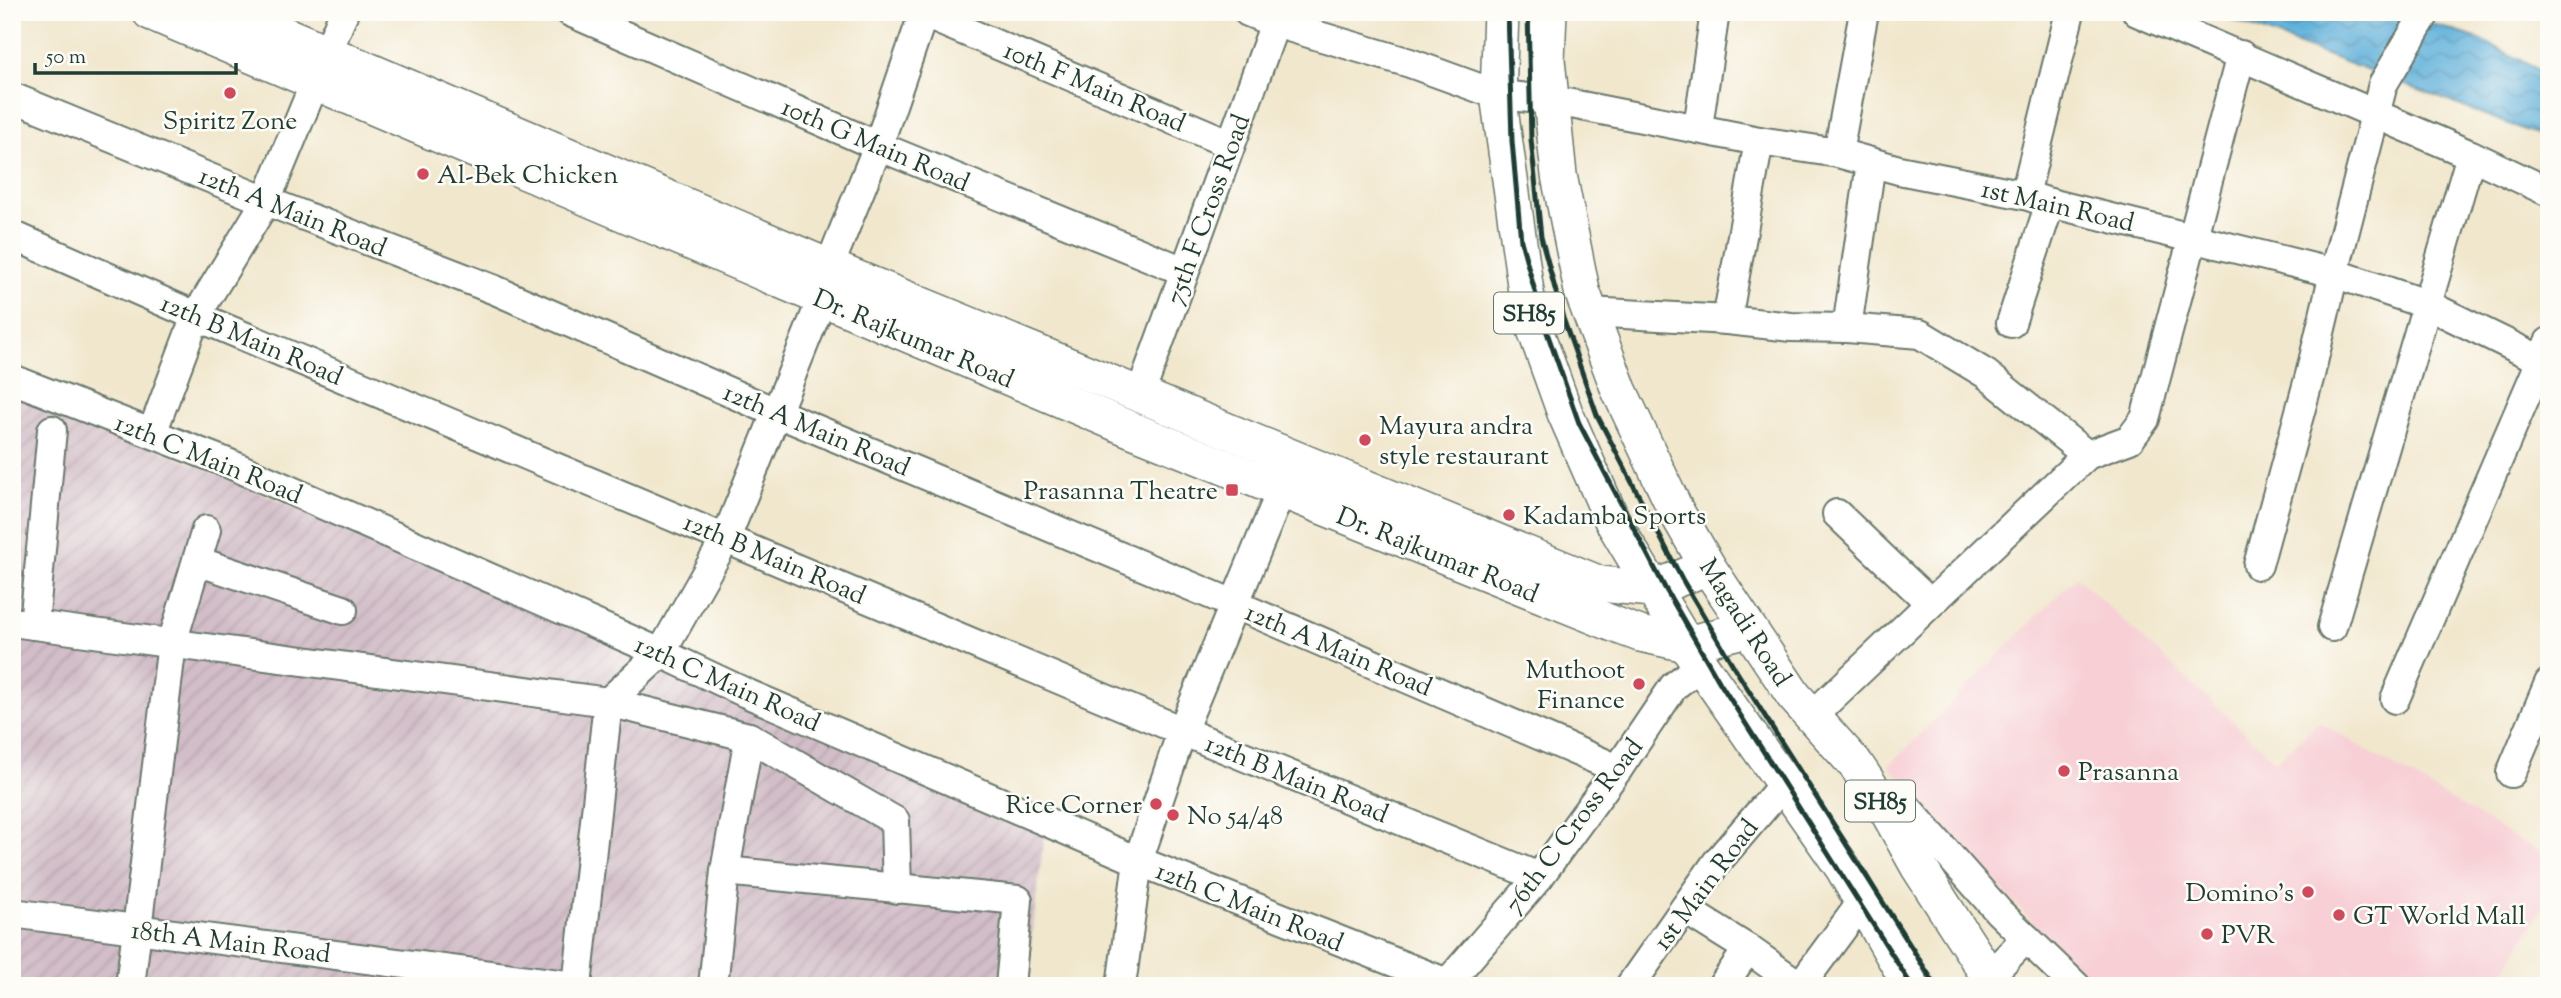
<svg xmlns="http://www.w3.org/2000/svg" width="2561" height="998" viewBox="0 0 2561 998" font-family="'Sorts Mill Goudy',serif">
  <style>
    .built { fill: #f7cfd5 }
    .industrial { fill: url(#industrial-furrows) }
    .water { fill: url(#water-waves); stroke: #3f7687; stroke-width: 2 }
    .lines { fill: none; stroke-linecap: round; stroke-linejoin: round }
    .minor-casing { stroke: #68786a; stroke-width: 32 }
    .major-casing { stroke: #68786a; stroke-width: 38 }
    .minor { stroke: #fff; stroke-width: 28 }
    .major { stroke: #fff; stroke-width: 35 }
    .rail { stroke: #1f3d34; stroke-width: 5 }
    .poi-dot { fill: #d1495b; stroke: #fdfcf7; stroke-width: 2.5 }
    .labels { text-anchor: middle; stroke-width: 5; stroke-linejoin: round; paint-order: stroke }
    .shield { fill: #fdfcf7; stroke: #62766e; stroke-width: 2 }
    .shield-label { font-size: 24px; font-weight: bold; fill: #1f3d34 }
    .street-label { font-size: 26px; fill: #1f3d34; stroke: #fdfcf7 }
    .poi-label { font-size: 26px; fill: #1f3d34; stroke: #fdfcf7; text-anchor: start }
  </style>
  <defs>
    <pattern id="industrial-furrows" width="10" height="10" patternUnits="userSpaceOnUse" patternTransform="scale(1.75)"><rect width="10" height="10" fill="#d2bdc8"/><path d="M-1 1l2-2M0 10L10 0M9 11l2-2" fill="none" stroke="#b4a3ac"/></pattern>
    <pattern id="water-waves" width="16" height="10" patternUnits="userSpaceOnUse" patternTransform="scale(1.75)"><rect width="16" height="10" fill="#5fb0da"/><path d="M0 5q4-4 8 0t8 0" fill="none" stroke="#4e90b2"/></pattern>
  </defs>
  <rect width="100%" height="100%" fill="#fdfcf7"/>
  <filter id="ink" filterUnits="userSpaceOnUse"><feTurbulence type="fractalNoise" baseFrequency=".0143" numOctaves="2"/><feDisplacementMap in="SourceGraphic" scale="14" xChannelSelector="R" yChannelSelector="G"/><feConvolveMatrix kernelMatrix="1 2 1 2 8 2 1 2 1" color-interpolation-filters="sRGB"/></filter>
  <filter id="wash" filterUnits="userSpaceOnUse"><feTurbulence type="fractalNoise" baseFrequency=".00686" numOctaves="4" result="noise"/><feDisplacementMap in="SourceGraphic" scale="28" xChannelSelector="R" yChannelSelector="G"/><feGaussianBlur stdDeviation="1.57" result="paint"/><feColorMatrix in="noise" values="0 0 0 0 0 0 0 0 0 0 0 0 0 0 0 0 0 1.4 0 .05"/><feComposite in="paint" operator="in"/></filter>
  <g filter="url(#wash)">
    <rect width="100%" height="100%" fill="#f1e7cd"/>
    <polygon class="built" points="2076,577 2276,761 2319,722 2549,858 2549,897 2496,986 2091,986 1889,766"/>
    <polygon class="industrial" points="12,386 1045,828 1026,986 12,986"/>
    <polygon class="water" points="2212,12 2395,12 2479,39 2549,75 2549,139"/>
  </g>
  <g filter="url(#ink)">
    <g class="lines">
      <g class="minor-casing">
        <g id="minor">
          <polyline points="570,12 878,146 1184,271"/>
          <polyline points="920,12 1230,144"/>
          <polyline points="1248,12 1275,23 1410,63 1498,95 1551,100 1759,141 1838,153 1899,170 2025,195 2050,203 2334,273 2428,305 2549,364"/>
          <polyline points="2137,12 2471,155 2549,192"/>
          <polyline points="12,97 266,201 495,290 775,412 1236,605 1618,769"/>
          <polyline points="1698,127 1715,12"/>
          <polyline points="1838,153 1864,12"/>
          <polyline points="2025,195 2070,12"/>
          <polyline points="12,235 196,316 1182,731 1539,877"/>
          <polyline points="829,267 878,146 924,12"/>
          <polyline points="1590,312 1727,320 1791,327 1847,328 1920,334 1986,374 2087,455"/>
          <polyline points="1727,320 1759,141"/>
          <polyline points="2011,323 2050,203"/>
          <polyline points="1847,328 1871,163"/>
          <polyline points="12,379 230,464 661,653 746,693 1138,861 1447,983"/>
          <polyline points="1140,395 1275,23"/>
          <polyline points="152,433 196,316 266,201 344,12"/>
          <polyline points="1837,514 1930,603"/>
          <polyline points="197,561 343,610"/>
          <polyline points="2258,565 2310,375 2334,273 2383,84 2426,12"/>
          <polyline points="12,622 608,702 749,737 895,821 897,889"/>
          <polyline points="34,625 52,430"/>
          <polyline points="2332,627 2471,155"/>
          <polyline points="2395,699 2549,342"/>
          <polyline points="1812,716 2087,455 2130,439 2145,419 2241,55"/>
          <polyline points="2511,773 2549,683"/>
          <polyline points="1880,801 1902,802 1999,912 2076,986"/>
          <polyline points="725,871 1018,900 1010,986"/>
          <polyline points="1684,909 1748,949 1800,986"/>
          <polyline points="12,913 575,986"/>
          <polyline points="130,986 172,643 206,530"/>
          <polyline points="577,986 608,702 661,653 726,538 822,299"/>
          <polyline points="713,986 725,871 749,737"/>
          <polyline points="1121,986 1138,861 1182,731 1281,491"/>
          <polyline points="1445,986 1539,877 1618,769 1674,686 1700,666"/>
          <polyline points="1630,986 1717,862 1783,785"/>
          <polyline points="1722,986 1748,949"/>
          <polyline points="1800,986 1862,902"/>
          <polyline points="1980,986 2026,938"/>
        </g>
      </g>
      <g class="major-casing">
        <g id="major">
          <polyline points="150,12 1130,429 1621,627 1640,634 1686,644 1748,629"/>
          <polyline points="232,12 829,267 1600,584 1652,589 1708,567"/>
          <polyline points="1501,12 1498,95 1529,313 1565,413 1612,520 1686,644 1843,868 1911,986"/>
          <polyline points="1549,12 1547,60 1559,175 1582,291 1619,390 1676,511 1708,567 1794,696 1856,765 1889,814 1918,866 1995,986"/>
        </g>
      </g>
      <use href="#minor" class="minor"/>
      <use href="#major" class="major"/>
      <g class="rail">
        <polyline points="1508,12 1512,141 1521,241 1544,324 1579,423 1665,588 1720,683 1912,986"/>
        <polyline points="1528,12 1531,139 1541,237 1563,318 1597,415 1682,579 1737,672 1936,986"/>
      </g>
    </g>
  </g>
  <g class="poi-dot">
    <circle cx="230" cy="93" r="7"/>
    <circle cx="423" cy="174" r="7"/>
    <circle cx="1365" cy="440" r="7"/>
    <rect x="1225" y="483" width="14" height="14" rx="3.5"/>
    <circle cx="1509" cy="515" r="7"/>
    <circle cx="1639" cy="684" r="7"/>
    <circle cx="2064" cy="771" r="7"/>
    <circle cx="1156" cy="804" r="7"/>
    <circle cx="1173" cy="815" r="7"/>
    <circle cx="2308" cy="892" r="7"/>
    <circle cx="2339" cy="915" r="7"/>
    <circle cx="2207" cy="934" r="7"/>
  </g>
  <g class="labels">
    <g class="shield">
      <rect x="1494" y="292.5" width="70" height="41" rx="5"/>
      <rect x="1845" y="780.5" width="70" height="41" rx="5"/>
    </g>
    <g class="shield-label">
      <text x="1529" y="321">SH85</text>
      <text x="1880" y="809">SH85</text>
    </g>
    <g class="street-label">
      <text transform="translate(1095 86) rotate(23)" y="9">10th F Main Road</text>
      <text transform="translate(876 144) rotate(23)" y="9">10th G Main Road</text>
      <text transform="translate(2058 205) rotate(13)" y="9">1st Main Road</text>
      <text transform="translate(1207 209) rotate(-70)" y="9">75th F Cross Road</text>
      <text transform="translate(293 211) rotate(22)" y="9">12th A Main Road</text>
      <text transform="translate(914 338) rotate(23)" y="9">Dr. Rajkumar Road</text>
      <text transform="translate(252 339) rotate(23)" y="9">12th B Main Road</text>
      <text transform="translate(817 429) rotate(23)" y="9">12th A Main Road</text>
      <text transform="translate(209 458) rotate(22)" y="9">12th C Main Road</text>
      <text transform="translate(1438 554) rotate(22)" y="9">Dr. Rajkumar Road</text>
      <text transform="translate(775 558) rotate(23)" y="9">12th B Main Road</text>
      <text transform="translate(1746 622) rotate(57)" y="9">Magadi Road</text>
      <text transform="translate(1339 649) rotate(23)" y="9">12th A Main Road</text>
      <text transform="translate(728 683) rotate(24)" y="9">12th C Main Road</text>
      <text transform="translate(1297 778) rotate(22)" y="9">12th B Main Road</text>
      <text transform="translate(1573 825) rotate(-53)" y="9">76th C Cross Road</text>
      <text transform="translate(1705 884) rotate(-53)" y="9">1st Main Road</text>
      <text transform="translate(1250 906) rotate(22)" y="9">12th C Main Road</text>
      <text transform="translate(231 941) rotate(7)" y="9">18th A Main Road</text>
    </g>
    <g class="poi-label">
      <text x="230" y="129" text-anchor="middle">Spiritz Zone</text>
      <text x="437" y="183">Al-Bek Chicken</text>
      <text x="1379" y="434">Mayura andra<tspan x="1379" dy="30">style restaurant</tspan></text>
      <text x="1218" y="499" text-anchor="end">Prasanna Theatre</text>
      <text x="1523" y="524">Kadamba Sports</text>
      <text x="1625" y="678" text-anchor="end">Muthoot<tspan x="1625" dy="30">Finance</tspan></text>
      <text x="2078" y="780">Prasanna</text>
      <text x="1142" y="813" text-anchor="end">Rice Corner</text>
      <text x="1187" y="824">No 54/48</text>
      <text x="2294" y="901" text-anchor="end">Domino's</text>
      <text x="2353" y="924">GT World Mall</text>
      <text x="2221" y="943">PVR</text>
    </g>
  </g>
  <rect width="2561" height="998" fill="none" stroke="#fdfcf7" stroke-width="42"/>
  <path d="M35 63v10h201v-10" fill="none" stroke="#1f3d34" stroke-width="3.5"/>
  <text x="46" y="63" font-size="21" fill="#1f3d34" stroke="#fdfcf7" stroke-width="5" paint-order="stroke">50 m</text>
</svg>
